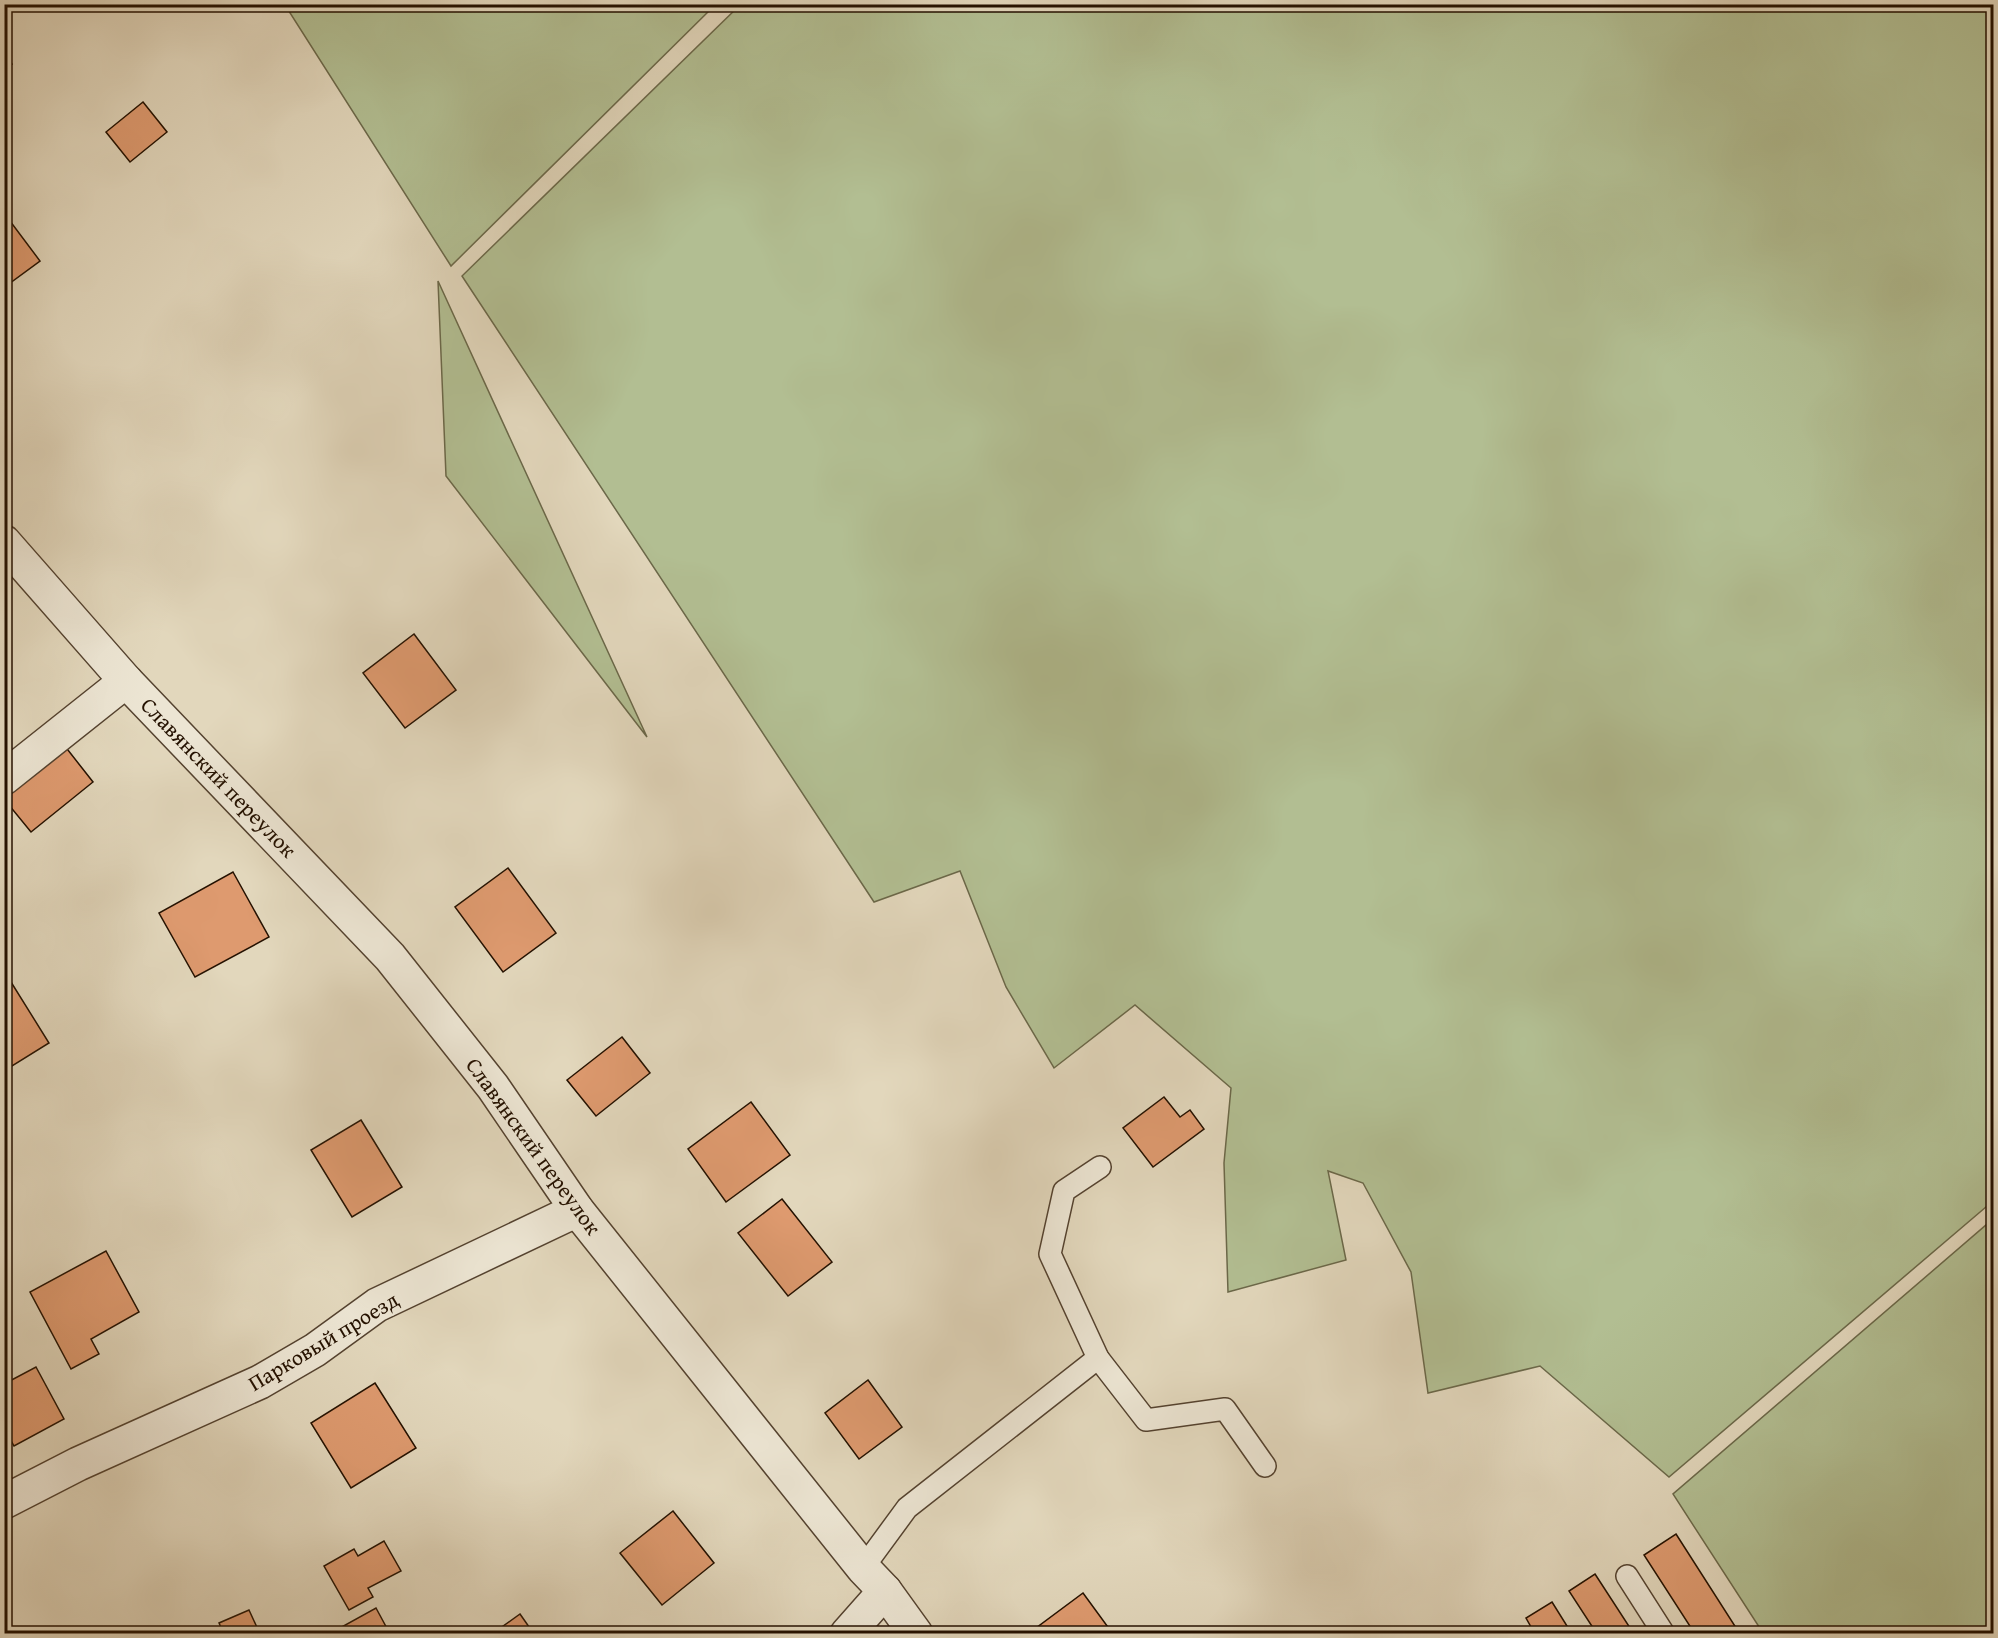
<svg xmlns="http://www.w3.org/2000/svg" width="1998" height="1638" viewBox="0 0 1998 1638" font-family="'Gentium Book Plus',serif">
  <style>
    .green { fill: #b2be92; stroke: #6b6849; stroke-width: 1.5 }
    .building { fill: #de9a6f; stroke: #241100; stroke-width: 1.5 }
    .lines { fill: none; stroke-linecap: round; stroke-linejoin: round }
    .service-casing { stroke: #54422f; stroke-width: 24 }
    .minor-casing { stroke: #54422f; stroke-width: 36 }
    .service { stroke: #ece5d3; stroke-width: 21 }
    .minor { stroke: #ece5d3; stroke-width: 33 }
    .labels { text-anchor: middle; stroke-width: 4.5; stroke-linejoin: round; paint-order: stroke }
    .street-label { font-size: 22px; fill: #241100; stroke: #ece5d3 }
  </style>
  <rect width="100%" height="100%" fill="#e2d7bc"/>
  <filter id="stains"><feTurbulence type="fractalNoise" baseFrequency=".00333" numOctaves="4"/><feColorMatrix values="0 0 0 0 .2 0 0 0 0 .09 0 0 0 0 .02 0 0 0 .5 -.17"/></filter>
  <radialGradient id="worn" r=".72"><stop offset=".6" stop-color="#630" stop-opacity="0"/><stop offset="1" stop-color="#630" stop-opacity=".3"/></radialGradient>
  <g class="green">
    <polygon points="285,5 715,5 451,266"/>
    <polygon points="740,5 1993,5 1993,1201 1669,1477 1540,1366 1428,1393 1411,1272 1363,1183 1328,1171 1346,1260 1228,1292 1224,1163 1231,1088 1135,1005 1054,1068 1006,987 960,871 874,902 462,276"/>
    <polygon points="438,281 647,737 446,476"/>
    <polygon points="1993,1219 1993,1633 1763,1633 1673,1494"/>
  </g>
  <g class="building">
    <polygon points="4,49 12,64 4,67"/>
    <polygon points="143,102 167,132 130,162 106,132"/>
    <polygon points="4,213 40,261 6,286 4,284"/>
    <polygon points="414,634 456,690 405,728 363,673"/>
    <polygon points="64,745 93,782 31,832 4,799 4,793"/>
    <polygon points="508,868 556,933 503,972 455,907"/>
    <polygon points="233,872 269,937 195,977 159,913"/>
    <polygon points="6,974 49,1043 4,1071 4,975"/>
    <polygon points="622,1037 650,1073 596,1116 567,1080"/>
    <polygon points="1164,1097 1180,1117 1190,1110 1204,1129 1153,1167 1123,1128"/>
    <polygon points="751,1102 790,1155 726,1202 688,1149"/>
    <polygon points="361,1120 402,1187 352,1217 311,1150"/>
    <polygon points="782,1199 832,1262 788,1296 738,1233"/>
    <polygon points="106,1251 139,1312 91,1339 99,1354 71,1369 30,1292"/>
    <polygon points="36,1367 64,1419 14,1446 4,1428 4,1384"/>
    <polygon points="868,1380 902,1427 859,1459 825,1413"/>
    <polygon points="375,1383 416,1448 351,1488 311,1423"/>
    <polygon points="673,1511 714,1563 662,1605 620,1553"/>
    <polygon points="1676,1534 1740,1634 1695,1634 1644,1555"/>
    <polygon points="384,1541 401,1571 368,1588 373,1597 349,1610 324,1566 354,1549 358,1556"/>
    <polygon points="1595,1574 1634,1634 1597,1634 1569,1591"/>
    <polygon points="1083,1593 1113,1634 1034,1634 1032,1631"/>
    <polygon points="1552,1602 1572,1634 1535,1634 1526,1618"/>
    <polygon points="376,1608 390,1634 341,1634 338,1629"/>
    <polygon points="249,1610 260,1634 224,1634 219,1623"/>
    <polygon points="520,1614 534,1634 492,1634"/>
  </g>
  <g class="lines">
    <g class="service-casing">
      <g id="service">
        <polyline points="1100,1167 1064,1191 1050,1254 1098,1358 1146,1420 1225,1409 1265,1466"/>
        <polyline points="863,1568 907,1508 1098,1358"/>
        <polyline points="1627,1576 1664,1634"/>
      </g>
    </g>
    <g class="minor-casing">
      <g id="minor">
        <polyline points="4,542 126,681 390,957 493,1087 577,1210 863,1568 885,1591 916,1634"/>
        <polyline points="4,778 126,681"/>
        <polyline points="4,1502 78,1464 260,1382 315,1350 377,1305 577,1210"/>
        <polyline points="847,1634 885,1591"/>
      </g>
    </g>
    <use href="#service" class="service"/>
    <use href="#minor" class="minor"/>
  </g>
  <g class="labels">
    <g class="street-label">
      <text transform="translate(219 777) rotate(46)" y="8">Славянский переулок</text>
      <text transform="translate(534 1146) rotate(54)" y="8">Славянский переулок</text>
      <text transform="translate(323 1341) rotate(-31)" y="8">Парковый проезд</text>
    </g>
  </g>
  <rect width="1998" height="1638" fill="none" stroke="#e2d7bc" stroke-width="24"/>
  <rect x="6" y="6" width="1986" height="1626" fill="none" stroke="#241100" stroke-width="3"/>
  <rect x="12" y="12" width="1974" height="1614" fill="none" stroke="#241100" stroke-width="1.5"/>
  <rect width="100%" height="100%" filter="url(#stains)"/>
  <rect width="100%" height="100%" fill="url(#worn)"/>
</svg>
